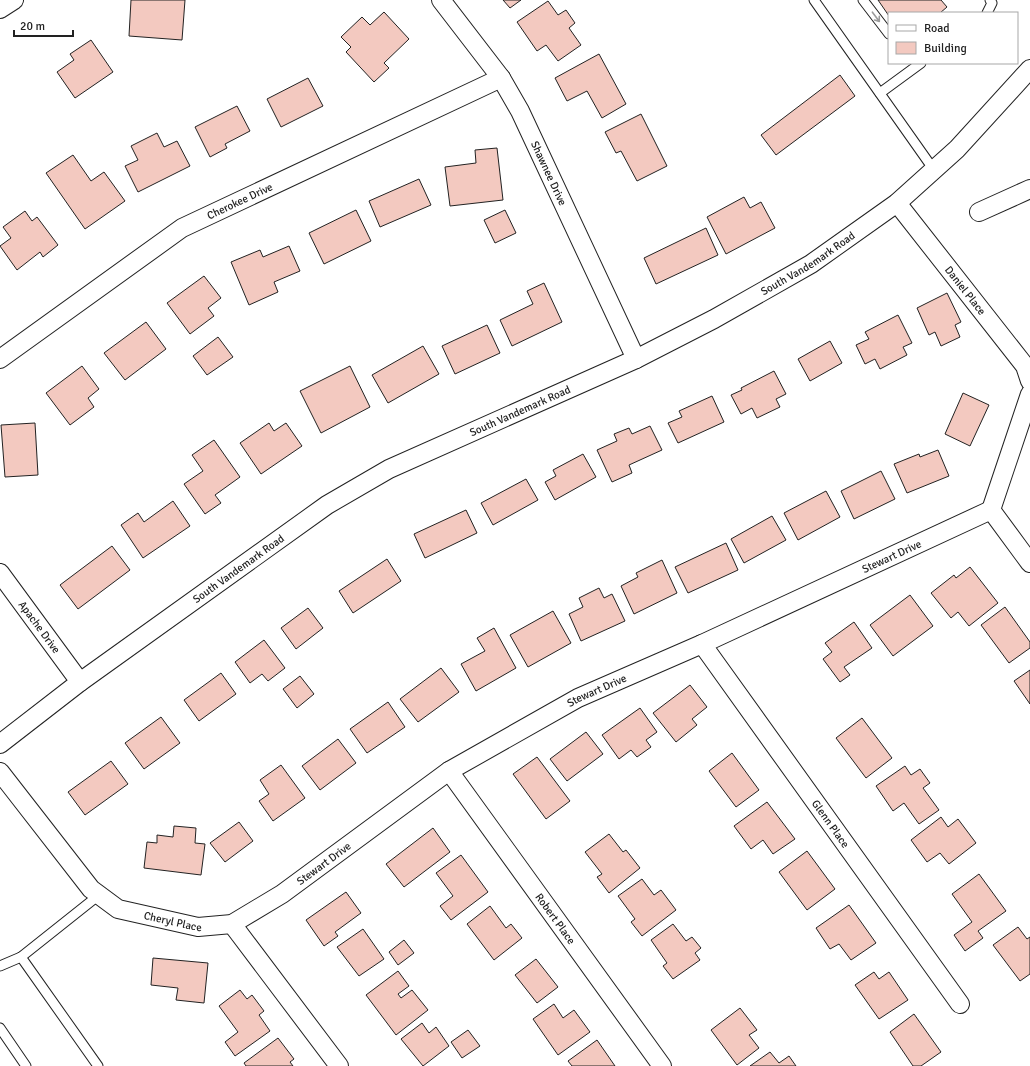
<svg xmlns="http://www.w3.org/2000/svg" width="1030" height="1066" viewBox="0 0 1030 1066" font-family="Signika,sans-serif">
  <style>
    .building { fill: #f3c9c0; stroke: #222 }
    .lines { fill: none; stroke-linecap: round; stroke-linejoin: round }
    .lane-casing { stroke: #222; stroke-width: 11 }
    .street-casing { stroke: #222; stroke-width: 20 }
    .lane { stroke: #fff; stroke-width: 9 }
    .street { stroke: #fff; stroke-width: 18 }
    .oneway { stroke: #9c9c9c }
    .labels { text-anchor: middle; stroke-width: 3; stroke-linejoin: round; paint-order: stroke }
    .street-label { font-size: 11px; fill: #222; stroke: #fff }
  </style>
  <rect width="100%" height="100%" fill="#fff"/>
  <g class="building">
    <polygon points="131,0 185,0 182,40 129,36"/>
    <polygon points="503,0 521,0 510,8"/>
    <polygon points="878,0 941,0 947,7 940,13 889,13 889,16"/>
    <polygon points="548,1 558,15 566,10 575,23 569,28 581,45 558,61 546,45 537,51 517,22"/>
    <polygon points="384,12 409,39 384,63 389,68 374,82 346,52 351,47 341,37 362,17 370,25"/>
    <polygon points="91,40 113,72 75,98 57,72 74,60 70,54"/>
    <polygon points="599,54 626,104 602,118 587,91 567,101 555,78"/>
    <polygon points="840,75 855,96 776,155 761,135"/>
    <polygon points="308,78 323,106 281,127 267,99"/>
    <polygon points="237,106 250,131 225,144 227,148 210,157 195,127"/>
    <polygon points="641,114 667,166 637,181 621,151 616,153 605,132"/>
    <polygon points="157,133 164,147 177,141 190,166 138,192 125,166 138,160 131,146"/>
    <polygon points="497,148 503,200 450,206 445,167 476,163 475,150"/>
    <polygon points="73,155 91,181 104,172 125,201 85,229 46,173"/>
    <polygon points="419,179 431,205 380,227 369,201"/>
    <polygon points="744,197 750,208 761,202 775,228 726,254 707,217"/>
    <polygon points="356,210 371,241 324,264 309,233"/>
    <polygon points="505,210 516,233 495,243 484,220"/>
    <polygon points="25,211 32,221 37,217 58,245 43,257 40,252 17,270 0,246 11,238 3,227"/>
    <polygon points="706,228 718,255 656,284 644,258"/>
    <polygon points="289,246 300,271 274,282 278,292 249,305 231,262 260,250 263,257"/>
    <polygon points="204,276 221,298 208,308 214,316 190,334 167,303"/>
    <polygon points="544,283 562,322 512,346 500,320 533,304 527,291"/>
    <polygon points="947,293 961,322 955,325 960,337 941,346 935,332 929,335 917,308"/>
    <polygon points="898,315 912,343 903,347 907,355 880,369 875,359 865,364 856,345 869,339 865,332"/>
    <polygon points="146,322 166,349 125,380 104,353"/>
    <polygon points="487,325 500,353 455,374 442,346"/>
    <polygon points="218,337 233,357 207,375 193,356"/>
    <polygon points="830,341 842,363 810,381 798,359"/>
    <polygon points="423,346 439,374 388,403 372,375"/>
    <polygon points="82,366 99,389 88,398 94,407 70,425 46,393"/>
    <polygon points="350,366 370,407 321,433 300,391"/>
    <polygon points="774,371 786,394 776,399 780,407 757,418 752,408 741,414 731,395 742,390 741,388"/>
    <polygon points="963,393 989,405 970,446 945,434"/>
    <polygon points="712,396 724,422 678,443 668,423 682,417 679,411"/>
    <polygon points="35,423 38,475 5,477 1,425"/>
    <polygon points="269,423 274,431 286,423 302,446 261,474 240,443"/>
    <polygon points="650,426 662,450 629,465 632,473 612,482 597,450 617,441 614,434 629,428 632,434"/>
    <polygon points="214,440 240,477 215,495 221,503 205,514 184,484 203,471 192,455"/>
    <polygon points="938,450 949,476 907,493 894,464 919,454 920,457"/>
    <polygon points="583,454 596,477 555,500 545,482 556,476 553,470"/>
    <polygon points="881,471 895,499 854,519 841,491"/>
    <polygon points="526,479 538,500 493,525 481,503"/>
    <polygon points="826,491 840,517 798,540 784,513"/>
    <polygon points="173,501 190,526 143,558 121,525 138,513 144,522"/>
    <polygon points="466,510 477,533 425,558 414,534"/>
    <polygon points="772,516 786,540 744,563 731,539"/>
    <polygon points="726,543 738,570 688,593 675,567"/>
    <polygon points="112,546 130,570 78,609 60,585"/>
    <polygon points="387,559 401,581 353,613 339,591"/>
    <polygon points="662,560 677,593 634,614 621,586 638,577 636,573"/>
    <polygon points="970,567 998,603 969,626 958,612 951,618 931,593 954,575 956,578"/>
    <polygon points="599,588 604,598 612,594 625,621 581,641 569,614 583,607 579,598"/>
    <polygon points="910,595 933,626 893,656 870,625"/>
    <polygon points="1005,607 1030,642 1030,648 1009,663 981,625"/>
    <polygon points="308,608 323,628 296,649 281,628"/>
    <polygon points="553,611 571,643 528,667 510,635"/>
    <polygon points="854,622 872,648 844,667 850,675 840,682 823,659 832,652 825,643"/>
    <polygon points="494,628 516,668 476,691 461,664 485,651 477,638"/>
    <polygon points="264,640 285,668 268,681 262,674 250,683 235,662"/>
    <polygon points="441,668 459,692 418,722 400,699"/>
    <polygon points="1030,670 1030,704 1014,681"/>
    <polygon points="221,673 236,694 199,721 184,700"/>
    <polygon points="300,676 314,694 297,708 283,689"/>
    <polygon points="690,685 707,707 692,719 697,725 676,742 653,713"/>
    <polygon points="388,702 405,727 367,753 350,729"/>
    <polygon points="640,708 657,732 646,740 651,747 637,757 631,750 619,759 602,735"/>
    <polygon points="161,717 180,743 144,769 125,743"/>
    <polygon points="862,718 892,758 866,778 836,738"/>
    <polygon points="586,732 603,754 567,781 550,759"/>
    <polygon points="338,739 356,763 320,790 302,766"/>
    <polygon points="732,753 759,790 736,807 709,771"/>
    <polygon points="537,757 570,801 546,819 513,774"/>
    <polygon points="111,761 128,784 85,815 68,792"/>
    <polygon points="281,765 305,798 273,821 259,801 269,794 260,780"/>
    <polygon points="905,766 911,775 920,769 930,783 923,788 939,810 919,824 904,803 893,811 876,786"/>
    <polygon points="767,802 795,839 773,854 763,840 751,849 734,826"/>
    <polygon points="941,817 948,827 958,819 976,843 949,864 940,853 927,862 911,840"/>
    <polygon points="239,822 253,841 225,862 210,843"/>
    <polygon points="174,826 196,828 195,843 205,844 201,875 144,868 147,842 157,843 157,835 173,837"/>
    <polygon points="433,828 450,852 404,887 386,864"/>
    <polygon points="609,834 623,852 626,850 640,868 609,893 597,877 602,874 585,852"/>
    <polygon points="807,851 835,889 807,910 779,872"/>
    <polygon points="461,855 488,892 451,920 440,906 453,896 436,873"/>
    <polygon points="979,874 1006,911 978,931 983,938 965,951 954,935 972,922 952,894"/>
    <polygon points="642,879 654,895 661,890 676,910 642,936 631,922 635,919 618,896"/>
    <polygon points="346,892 361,913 335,932 338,936 324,946 306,920"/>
    <polygon points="849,905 876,943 851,960 839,944 830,949 816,928"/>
    <polygon points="490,906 506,928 511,924 522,938 494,960 467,924"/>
    <polygon points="673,924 686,941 692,937 701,948 695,953 700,960 673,979 663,966 667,963 651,940"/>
    <polygon points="1018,927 1027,939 1030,937 1030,974 1020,981 993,945"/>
    <polygon points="363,929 384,959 359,976 337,947"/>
    <polygon points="404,940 414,953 398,965 389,952"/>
    <polygon points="153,958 208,963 204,1003 176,1000 178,988 151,985"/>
    <polygon points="536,959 558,987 537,1003 515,975"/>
    <polygon points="398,971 409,986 398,994 401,998 412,990 428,1010 396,1035 366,995"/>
    <polygon points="874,972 879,979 889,972 908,1000 879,1019 855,985"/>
    <polygon points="240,990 247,999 252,995 264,1011 259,1015 270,1031 235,1056 225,1042 238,1032 219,1006"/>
    <polygon points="554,1004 563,1018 574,1010 590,1032 558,1055 533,1019"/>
    <polygon points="740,1008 757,1030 749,1035 759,1048 737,1065 711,1030"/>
    <polygon points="914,1014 941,1052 921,1066 913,1066 890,1032"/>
    <polygon points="422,1023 429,1033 436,1027 449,1046 423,1066 401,1039"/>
    <polygon points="468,1030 480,1046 462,1058 451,1042"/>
    <polygon points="278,1038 294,1059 290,1062 293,1066 246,1066 244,1063"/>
    <polygon points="597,1040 615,1066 572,1066 568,1061"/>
    <polygon points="770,1052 779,1063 789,1056 796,1066 750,1066"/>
  </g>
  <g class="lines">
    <g class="lane-casing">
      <g id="lane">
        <polyline points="814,0 934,170"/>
        <polyline points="863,0 889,34"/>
        <polyline points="987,13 992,3 990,0"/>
        <polyline points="880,93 921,63"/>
        <polyline points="21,957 98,1066"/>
        <polyline points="0,966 21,957 99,895"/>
        <polyline points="0,1028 26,1066"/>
      </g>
    </g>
    <g class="street-casing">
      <g id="street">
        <path id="s1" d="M441 0 501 78 520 111 636 359"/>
        <polyline points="0,9 14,0"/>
        <path id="s2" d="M897 203 1025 366 1030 381"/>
        <polyline points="979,212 1030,189"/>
        <path id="s3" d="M0 359 182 228 501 78"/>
        <polyline points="991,510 1030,394"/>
        <polyline points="991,510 1030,563"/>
        <path id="s4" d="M0 573 80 682"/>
        <path id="s5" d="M702 644 960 1004"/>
        <path id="s6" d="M0 744 80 682 327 505 389 469 636 359 714 319 811 264 897 203 957 149 1030 69"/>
        <path id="s7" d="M449 771 662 1066"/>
        <path id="s8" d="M0 772 91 889 118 909 198 927 232 924 282 894 449 771 578 698 702 644 991 510"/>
        <polyline points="232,924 339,1066"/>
      </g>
    </g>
    <use href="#lane" class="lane"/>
    <use href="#street" class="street"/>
  </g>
  <defs><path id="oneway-shaft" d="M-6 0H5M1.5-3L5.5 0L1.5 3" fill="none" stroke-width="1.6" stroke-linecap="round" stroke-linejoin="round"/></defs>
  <use class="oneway" href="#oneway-shaft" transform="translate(876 17) rotate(53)"/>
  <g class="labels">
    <g class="street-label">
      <text dy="4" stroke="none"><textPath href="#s1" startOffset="205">Shawnee Drive</textPath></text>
      <text dy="4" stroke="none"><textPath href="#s3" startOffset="288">Cherokee Drive</textPath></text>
      <text dy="4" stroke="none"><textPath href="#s6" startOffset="944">South Vandemark Road</textPath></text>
      <text dy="4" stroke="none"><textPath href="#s2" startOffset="111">Daniel Place</textPath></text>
      <text dy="4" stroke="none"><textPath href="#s6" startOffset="620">South Vandemark Road</textPath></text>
      <text dy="4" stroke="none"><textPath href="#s8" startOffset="1056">Stewart Drive</textPath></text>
      <text dy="4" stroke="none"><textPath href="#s6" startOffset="296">South Vandemark Road</textPath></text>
      <text dy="4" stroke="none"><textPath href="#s4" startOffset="67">Apache Drive</textPath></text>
      <text dy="4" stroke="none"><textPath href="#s8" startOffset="732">Stewart Drive</textPath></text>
      <text dy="4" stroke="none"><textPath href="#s5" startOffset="221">Glenn Place</textPath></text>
      <text dy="4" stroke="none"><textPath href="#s8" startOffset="408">Stewart Drive</textPath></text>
      <text dy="4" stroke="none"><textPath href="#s7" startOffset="182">Robert Place</textPath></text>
      <text dy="4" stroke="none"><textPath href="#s8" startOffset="238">Cheryl Place</textPath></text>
    </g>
  </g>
  <rect x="888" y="12" width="130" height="52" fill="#ffffff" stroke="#a7a7a7"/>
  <rect x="896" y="25" width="20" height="6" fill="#ffffff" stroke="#a7a7a7"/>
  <text x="924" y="32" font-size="12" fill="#222222">Road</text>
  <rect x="896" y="42" width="20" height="12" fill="#f3c9c0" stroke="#a7a7a7"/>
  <text x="924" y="52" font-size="12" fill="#222222">Building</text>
  <path d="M14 30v6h59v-6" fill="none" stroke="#222222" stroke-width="2"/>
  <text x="20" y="30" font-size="12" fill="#222222" stroke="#ffffff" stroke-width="3" paint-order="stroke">20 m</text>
</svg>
